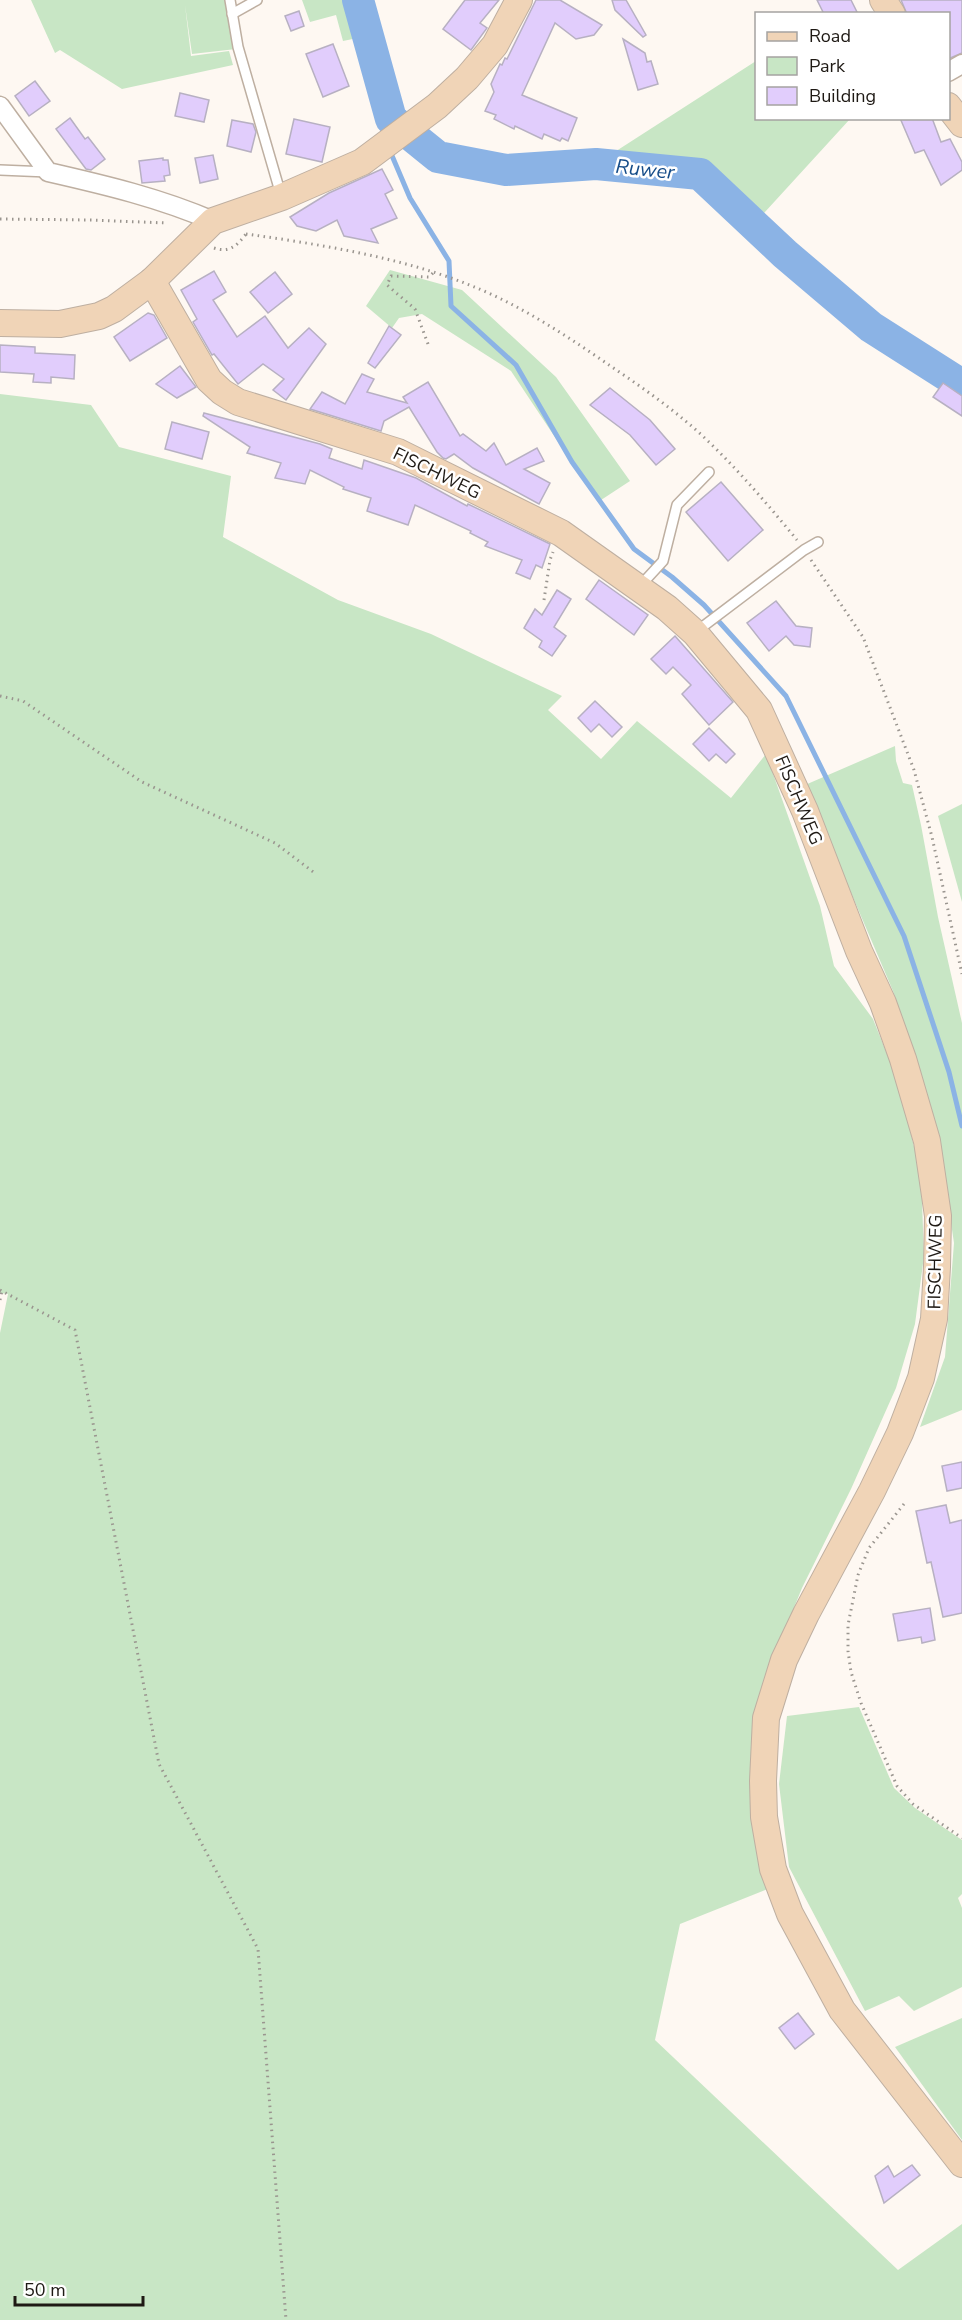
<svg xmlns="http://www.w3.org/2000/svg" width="962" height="2320" viewBox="0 0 962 2320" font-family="'Nunito Sans',sans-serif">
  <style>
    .green { fill: #c8e6c5 }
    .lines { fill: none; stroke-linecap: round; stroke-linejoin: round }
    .stream { stroke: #8bb3e5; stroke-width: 5 }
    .river { stroke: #8bb3e5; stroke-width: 32 }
    .building { fill: #e1cdfc; stroke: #b7b0c2; stroke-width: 1.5 }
    .lane-casing { stroke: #beafa1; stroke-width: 12 }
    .street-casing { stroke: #beafa1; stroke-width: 21 }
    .secondary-casing { stroke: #beafa1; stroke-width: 28 }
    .path { stroke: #9a958f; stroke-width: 3; stroke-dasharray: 1.5 4.5; stroke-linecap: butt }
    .lane { stroke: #fff; stroke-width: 9 }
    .street { stroke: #fff; stroke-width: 18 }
    .secondary { stroke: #f0d4b7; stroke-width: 26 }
    .labels { text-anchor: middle; stroke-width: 5; stroke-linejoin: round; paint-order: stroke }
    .street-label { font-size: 18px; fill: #1e1914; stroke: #fff }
    .water-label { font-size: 20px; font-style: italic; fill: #164d89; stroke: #fff }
  </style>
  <rect width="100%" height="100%" fill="#fef8f2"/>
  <g class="green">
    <polygon points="31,0 229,0 236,49 192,54 185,5 191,56 229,51 233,65 122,89 60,50 55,53"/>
    <polygon points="302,0 367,0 377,34 343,41 336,15 310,22"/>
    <polygon points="756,61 756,118 850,119 753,225 700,174 596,164"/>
    <polygon points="390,270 462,290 556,377 630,481 598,502 511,371 422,314 399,318 392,328 366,306"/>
    <polygon points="0,394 91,405 119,447 231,476 223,537 338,600 431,634 562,696 548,710 601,759 637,721 731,798 766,754 820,906 834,966 873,1019 897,1079 921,1174 924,1256 915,1324 896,1388 851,1489 802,1588 767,1674 778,1885 680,1924 655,2040 898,2270 962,2224 962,2320 0,2320 0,1333 8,1294 0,1293"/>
    <polygon points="895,746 896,761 903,783 912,785 921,825 938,917 962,1023 962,1410 920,1427 945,1357 954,1243 943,1169 917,1063 893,991 805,785"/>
    <polygon points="962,804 962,902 938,816"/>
    <polygon points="859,1707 894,1788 915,1808 962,1840 962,1894 958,1898 962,1908 962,1987 914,2011 899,1996 865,2011 789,1867 779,1784 787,1716"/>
    <polygon points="962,2018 962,2140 895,2047"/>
  </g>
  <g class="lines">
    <g class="stream">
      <polyline points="388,131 391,119"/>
      <polyline points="390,151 410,198 449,261 451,306 516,365 572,462 634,549 672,577 704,605 786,696 904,936 949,1072 962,1126"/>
    </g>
    <polyline class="river" points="358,0 391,119 438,157 506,170 596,164 700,174 785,254 871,327 962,385"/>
  </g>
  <g class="building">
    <polygon points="465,0 499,0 480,23 487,28 471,50 443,29"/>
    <polygon points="536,0 560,0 602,25 594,35 576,39 555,23 522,95 577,118 568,141 562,138 560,141 544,134 542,139 515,126 514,129 494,119 496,115 485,111 494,92 491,84 500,64 502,65 505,58 507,59"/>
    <polygon points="612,0 626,0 646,35 643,37 615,10"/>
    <polygon points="817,0 851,0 858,14 824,14"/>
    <polygon points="901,0 962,0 962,53 948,59 948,14 907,14"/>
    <polygon points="299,11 304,26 291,31 285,16"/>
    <polygon points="623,39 645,53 647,62 651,61 658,84 638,90"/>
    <polygon points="333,44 349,86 323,97 306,54"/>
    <polygon points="35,81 50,101 29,116 15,96"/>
    <polygon points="180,93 209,100 204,122 175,116"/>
    <polygon points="70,118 85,139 88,137 105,159 91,170 86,169 56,129"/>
    <polygon points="900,118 932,118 941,142 950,139 962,162 962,170 941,185 924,150 915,153"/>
    <polygon points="294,119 330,127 322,162 286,154"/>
    <polygon points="232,120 253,124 256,132 251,152 227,146"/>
    <polygon points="213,155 218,179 200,183 195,158"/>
    <polygon points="163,158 163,160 168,160 170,175 164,176 165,181 142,183 139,161"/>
    <polygon points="382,169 393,190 385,194 397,218 371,229 378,243 344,236 337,220 316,231 297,226 290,217 329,193"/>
    <polygon points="214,271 226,292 213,300 237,337 265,316 288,348 309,328 326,344 286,400 273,390 284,379 263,364 238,384 214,354 212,355 193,322 197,319 181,290"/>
    <polygon points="275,272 292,294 268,313 250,292"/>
    <polygon points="148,313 154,315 167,338 130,361 114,337"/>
    <polygon points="389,326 401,335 375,368 368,363"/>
    <polygon points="0,345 35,347 35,353 75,355 74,379 51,377 51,383 33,382 34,374 0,372"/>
    <polygon points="180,366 196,387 177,398 156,384"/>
    <polygon points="362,374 374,379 367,392 407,403 403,397 428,382 460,436 463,434 486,451 494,443 506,465 537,448 544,461 524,469 550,483 539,504 473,468 454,454 446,459 443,458 437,452 409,407 384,421 381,431 310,409 322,392 345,404"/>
    <polygon points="943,383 962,396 962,416 933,397"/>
    <polygon points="610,388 650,420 675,449 656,465 630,435 590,405"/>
    <polygon points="204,413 320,444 332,449 329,458 362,469 364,460 416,478 467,506 468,504 550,544 542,568 536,565 530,579 516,573 522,560 485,546 488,542 470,533 471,531 415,505 408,525 367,511 371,498 343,489 344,487 310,470 305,484 275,478 281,463 247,453 250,447 203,416"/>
    <polygon points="172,422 209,432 202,459 165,449"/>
    <polygon points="721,482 763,530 728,561 686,512"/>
    <polygon points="599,580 648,615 634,635 586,599"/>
    <polygon points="557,590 571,599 554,627 566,636 552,656 539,647 542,641 524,628 535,609 542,615"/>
    <polygon points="776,601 796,626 812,628 810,647 794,645 786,636 769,651 747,623"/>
    <polygon points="675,636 733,702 709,725 682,694 691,685 673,667 666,674 651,659"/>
    <polygon points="595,701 622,727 612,737 599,724 591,732 578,718"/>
    <polygon points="709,728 735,754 726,763 716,754 709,761 693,744"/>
    <polygon points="962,1462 962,1488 947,1491 942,1466"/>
    <polygon points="946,1505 950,1523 962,1520 962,1613 943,1617 931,1562 927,1563 916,1511"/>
    <polygon points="930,1608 935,1640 922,1643 921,1637 898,1641 893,1614"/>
    <polygon points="798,2013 814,2034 795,2049 779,2028"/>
    <polygon points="912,2165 920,2175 884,2203 875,2176 888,2166 894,2177"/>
  </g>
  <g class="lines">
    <g class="lane-casing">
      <g id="lane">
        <polyline points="230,0 238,47 281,195"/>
        <polyline points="232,14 257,0"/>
        <polyline points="0,170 48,172"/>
        <polyline points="640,586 663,561 677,505 709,472"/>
        <polyline points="697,631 804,550 818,542"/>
      </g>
    </g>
    <g class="street-casing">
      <g id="street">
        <polyline points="948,72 962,64"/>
        <path d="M0 106 48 172C105 185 160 198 213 221"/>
      </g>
    </g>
    <g class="secondary-casing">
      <g id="secondary">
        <polyline points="883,0 892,14"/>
        <polyline points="948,106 962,124"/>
        <polyline points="152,281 209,380 222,392 238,402 398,452 561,533 667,608 695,633 759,710 805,811 859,951 883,1003 903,1059 927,1141 938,1216 937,1267 934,1319 921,1378 900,1433 872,1491 806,1614 784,1660 766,1718 763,1781 764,1817 773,1869 790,1914 842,2010 962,2164"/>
        <polyline points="0,323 60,324 99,316 114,309 152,281 213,221 282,197 362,162 437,106 467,78 495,45 519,0"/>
      </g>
    </g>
    <g class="path">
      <polyline points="0,219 90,220 167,223"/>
      <path d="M246 234C318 244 399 257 467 284 519 304 567 336 612 367 646 390 680 414 709 442 741 473 769 506 797 540"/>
      <path d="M214 248C229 253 237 246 246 234"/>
      <polyline points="428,344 415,309 387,285 391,276 429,277 433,273"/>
      <polyline points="811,560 863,637 914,770 932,837 962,974"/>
      <polyline points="544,600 550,560 553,552"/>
      <polyline points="0,696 23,701 142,782 275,843 316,874"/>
      <polyline points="0,1290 75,1330 159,1764 258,1949 286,2320"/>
      <polyline points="0,1300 2,1290"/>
      <polyline points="904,1504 869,1548 858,1575 848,1625 848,1651 851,1672 861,1703 897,1786 913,1804 962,1838"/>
    </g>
    <use href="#lane" class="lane"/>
    <use href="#street" class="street"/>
    <use href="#secondary" class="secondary"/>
  </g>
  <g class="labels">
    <g class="street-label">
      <text transform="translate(437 473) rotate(26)" y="6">FISCHWEG</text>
      <text transform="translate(799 800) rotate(67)" y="6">FISCHWEG</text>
      <text transform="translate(935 1262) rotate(-89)" y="6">FISCHWEG</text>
    </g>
    <g class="water-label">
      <text transform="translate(645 169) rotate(6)" y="7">Ruwer</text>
    </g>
  </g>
  <rect x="755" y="12" width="195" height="108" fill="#ffffff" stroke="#a5a3a1" stroke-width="1.5"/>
  <rect x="767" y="32" width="30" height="9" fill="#f0d4b7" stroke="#a5a3a1" stroke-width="1.5"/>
  <text x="809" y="42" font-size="18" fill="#1e1914">Road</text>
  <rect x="767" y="57" width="30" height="18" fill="#c8e6c5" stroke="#a5a3a1" stroke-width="1.5"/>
  <text x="809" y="72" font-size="18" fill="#1e1914">Park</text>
  <rect x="767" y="87" width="30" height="18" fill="#e1cdfc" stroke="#a5a3a1" stroke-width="1.5"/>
  <text x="809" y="102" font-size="18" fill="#1e1914">Building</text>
  <path d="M15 2296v9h128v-9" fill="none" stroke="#1e1914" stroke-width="3"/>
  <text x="24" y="2296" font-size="18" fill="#1e1914" stroke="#ffffff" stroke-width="4.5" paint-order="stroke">50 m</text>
</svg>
